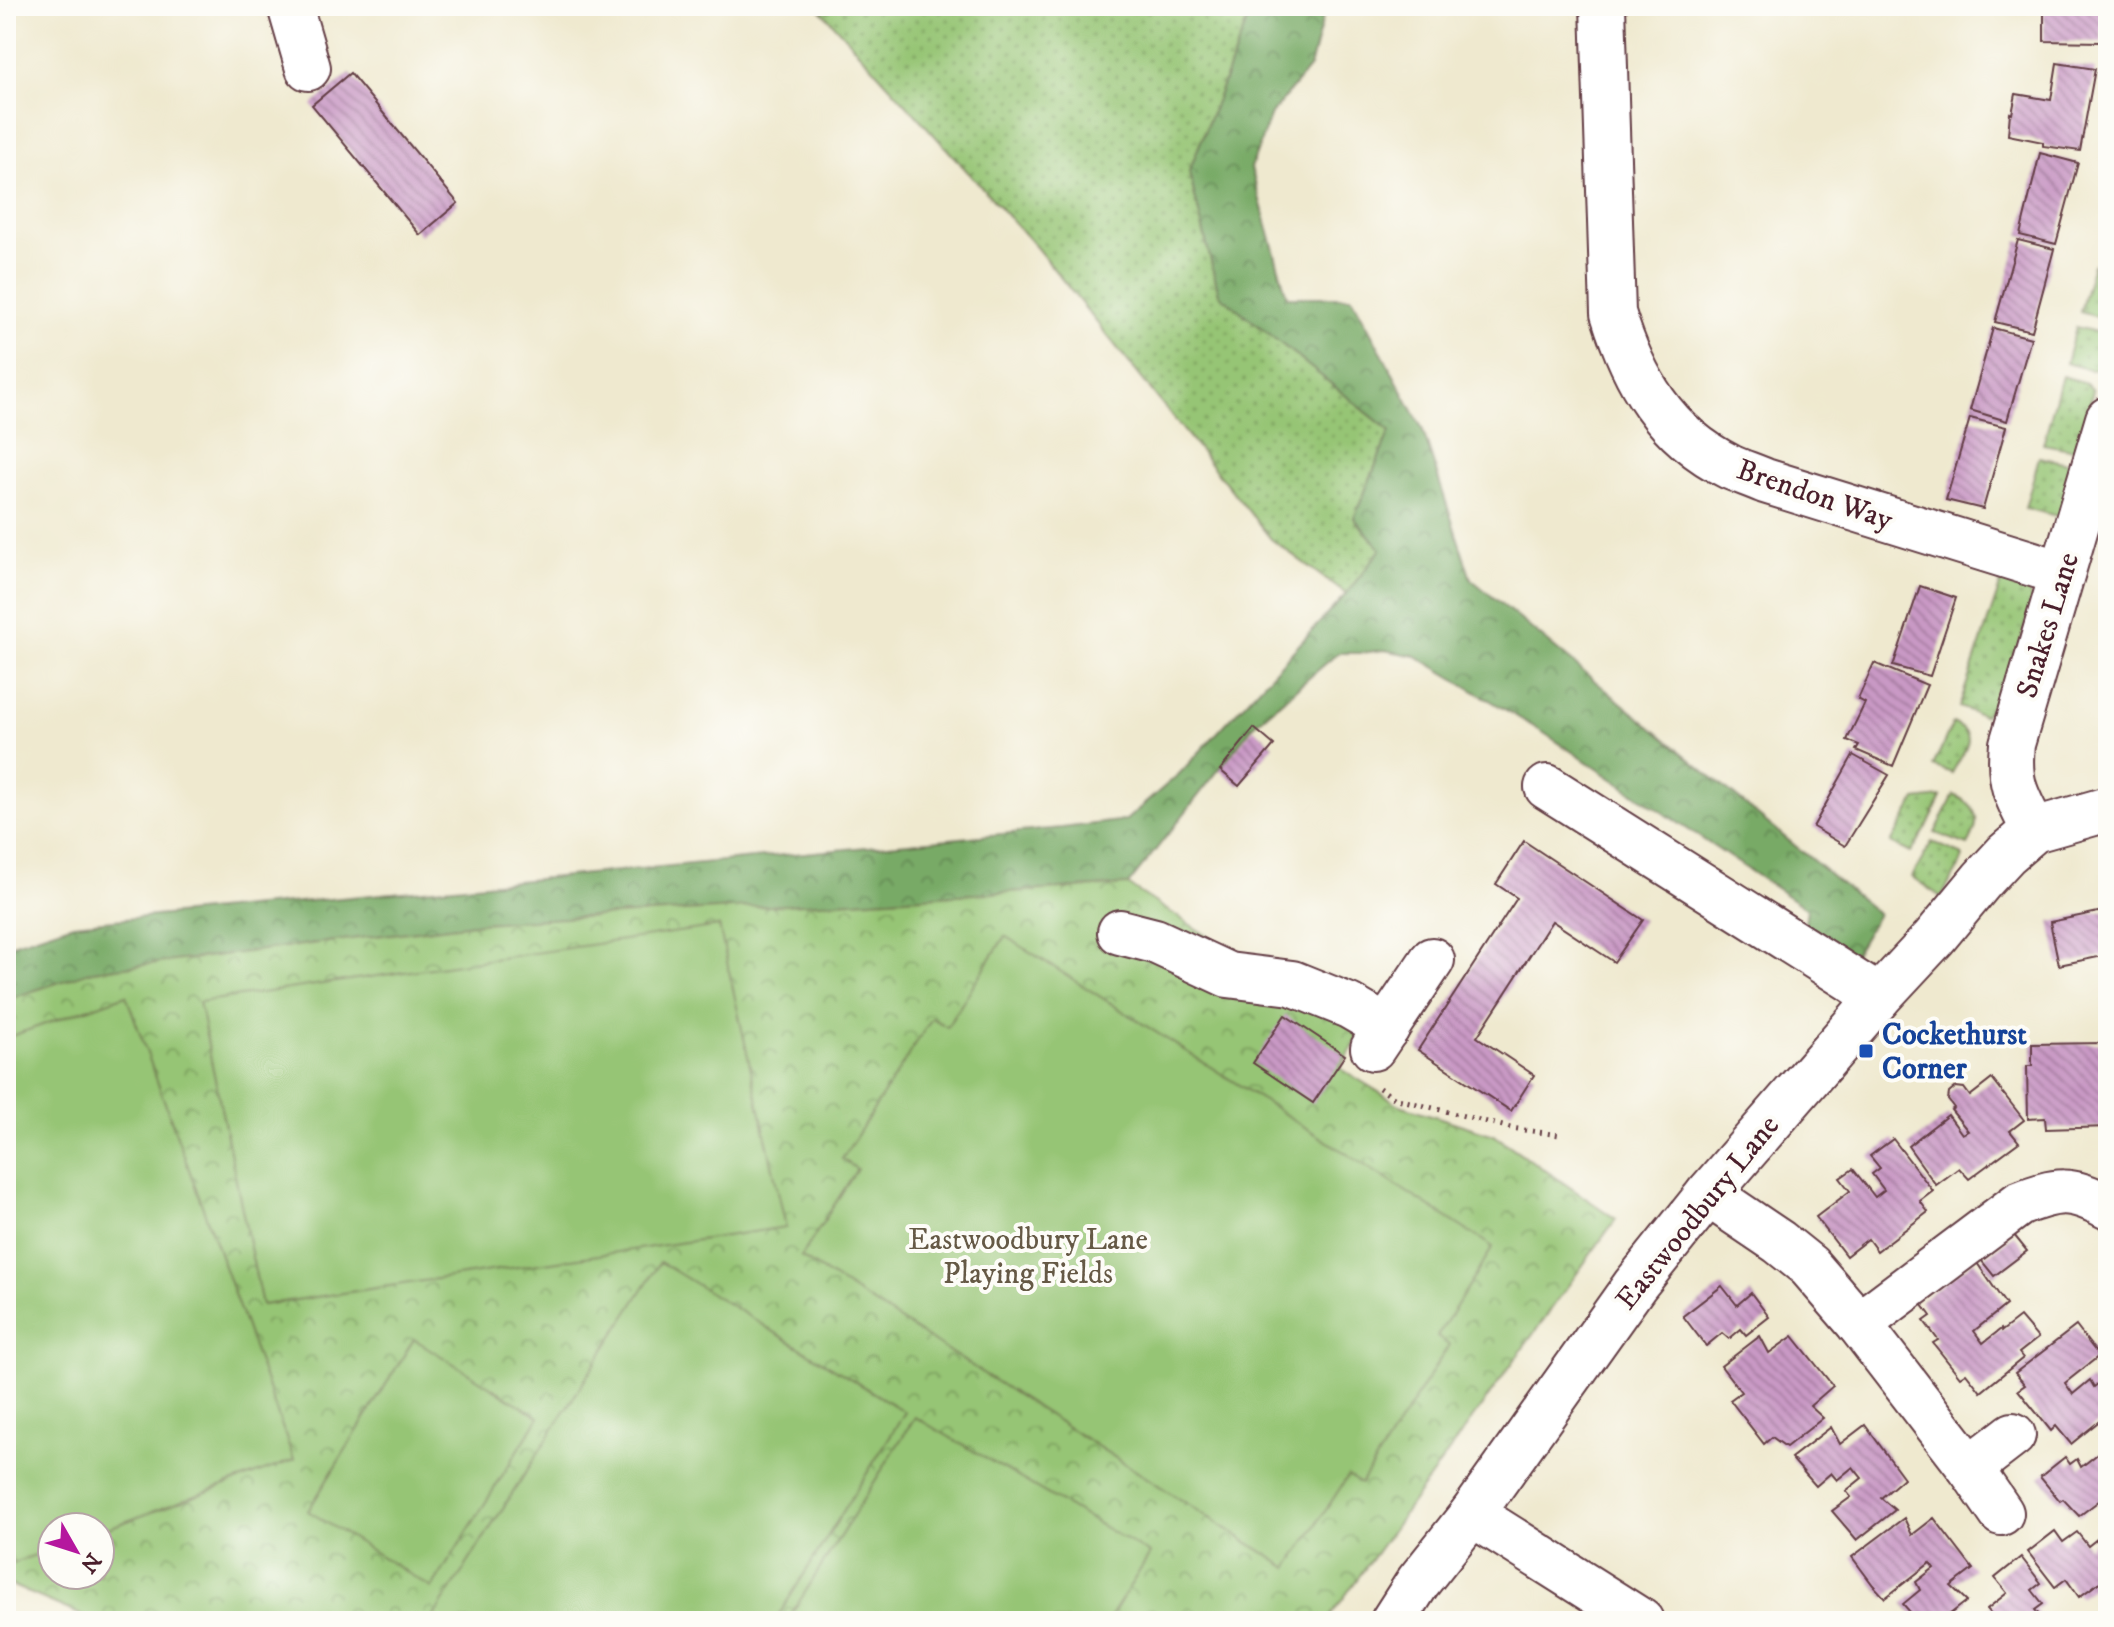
<svg xmlns="http://www.w3.org/2000/svg" width="2114" height="1627" viewBox="0 0 2114 1627" font-family="'IM FELL DW Pica',serif">
  <style>
    .grass { fill: url(#grass-dots); stroke: #707250; stroke-width: 2 }
    .forest { fill: url(#forest-crowns); stroke: #616448; stroke-width: 2 }
    .park { fill: url(#park-crowns); stroke: #707250; stroke-width: 2; fill-rule: evenodd }
    .garden { fill: #96c574; stroke: #707250; stroke-width: 2 }
    .building { fill: url(#building-back-hatch) }
    .lines { fill: none; stroke-linecap: round; stroke-linejoin: round }
    .minor-casing { stroke: #633d44; stroke-width: 48 }
    .path { stroke: #633d44; stroke-width: 5; stroke-dasharray: 2 6; stroke-linecap: butt }
    .minor { stroke: #fff; stroke-width: 44 }
    .transit-dot { fill: #1a4fb4; stroke: #fdfcf7; stroke-width: 3 }
    .labels { text-anchor: middle; stroke-width: 8; stroke-linejoin: round; paint-order: stroke }
    .street-label { font-size: 30px; fill: #4a1f2b; stroke: #fdfcf7 }
    .transit-label { font-size: 30px; font-weight: bold; fill: #164399; stroke: #fdfcf7; text-anchor: start }
    .park-label { font-size: 30px; fill: #655945; stroke: #fdfcf7 }
  </style>
  <defs>
    <pattern id="grass-dots" width="8" height="8" patternUnits="userSpaceOnUse" patternTransform="scale(2)"><rect width="8" height="8" fill="#96c574"/><path d="M2 2h.1M6 6h.1" fill="none" stroke="#7c9f5f" stroke-width="1.8" stroke-linecap="round"/></pattern>
    <pattern id="forest-crowns" width="20" height="18" patternUnits="userSpaceOnUse" patternTransform="scale(2)"><rect width="20" height="18" fill="#78aa66"/><path d="M2 6a3 3 0 1 1 6 0M12 15a3 3 0 1 1 6 0" fill="none" stroke="#648a54"/></pattern>
    <pattern id="park-crowns" width="20" height="18" patternUnits="userSpaceOnUse" patternTransform="scale(2)"><rect width="20" height="18" fill="#96c574"/><path d="M2 6a3 3 0 1 1 6 0M12 15a3 3 0 1 1 6 0" fill="none" stroke="#7c9f5f"/></pattern>
    <pattern id="building-back-hatch" width="6" height="6" patternUnits="userSpaceOnUse" patternTransform="scale(2)"><rect width="6" height="6" fill="#c999c5"/><path d="M-1 5l2 2M0 0l6 6M5-1l2 2" fill="none" stroke="#a57ca0"/></pattern>
  </defs>
  <rect width="100%" height="100%" fill="#fdfcf7"/>
  <filter id="ink" filterUnits="userSpaceOnUse"><feTurbulence type="fractalNoise" baseFrequency=".0125" numOctaves="2"/><feDisplacementMap in="SourceGraphic" scale="16" xChannelSelector="R" yChannelSelector="G"/><feConvolveMatrix kernelMatrix="1 2 1 2 8 2 1 2 1" color-interpolation-filters="sRGB"/></filter>
  <filter id="wash" filterUnits="userSpaceOnUse"><feTurbulence type="fractalNoise" baseFrequency=".006" numOctaves="4" result="noise"/><feDisplacementMap in="SourceGraphic" scale="32" xChannelSelector="R" yChannelSelector="G"/><feGaussianBlur stdDeviation="1.8" result="paint"/><feColorMatrix in="noise" values="0 0 0 0 0 0 0 0 0 0 0 0 0 0 0 0 0 1.4 0 .05"/><feComposite in="paint" operator="in"/></filter>
  <g filter="url(#wash)">
    <rect width="100%" height="100%" fill="#efe9cf"/>
    <g class="grass">
      <polygon points="817,6 1253,6 1189,172 1219,294 1390,431 1354,518 1381,549 1346,594 1271,539 1036,247"/>
      <polygon points="2093,264 2108,268 2108,320 2080,312"/>
      <polygon points="2076,327 2100,333 2106,341 2101,365 2097,369 2091,370 2066,363"/>
      <polygon points="2062,376 2086,383 2093,390 2080,447 2075,450 2043,444"/>
      <polygon points="2039,457 2072,464 2075,469 2061,517 2025,508"/>
      <path d="M2005 571C2022 579 2030 587 2032 606L2001 699 1983 716 1959 707Z"/>
      <path d="M1953 723C1981 736 1963 752 1952 773L1933 766Z"/>
      <path d="M1954 795C1980 807 1981 823 1968 845L1935 833Z"/>
      <polygon points="1941,797 1926,829 1911,853 1891,843 1916,800"/>
      <polygon points="1932,842 1961,854 1963,857 1958,869 1941,897 1912,877"/>
    </g>
    <polygon class="forest" points="1253,6 1326,6 1310,67 1271,114 1251,168 1287,297 1352,297 1422,428 1471,579 1878,914 1852,958 1804,929 1807,909 1544,733 1416,656 1384,650 1361,653 1338,653 1254,725 1128,885 482,923 93,971 6,1000 6,946 73,924 1062,828 1126,820 1180,773 1346,594 1381,549 1354,518 1390,431 1219,294 1189,172"/>
    <path class="park" d="M1128 885 1361 1034 1340 1068 1400 1105 1494 1135 1616 1219 1327 1621H95L6 1583V1000L93 971 482 923ZM52 1527H100V1575H52Z"/>
    <g class="garden">
      <polygon points="719,926 786,1227 262,1305 199,1002"/>
      <polygon points="1005,936 1493,1247 1437,1337 1449,1345 1361,1484 1348,1476 1288,1568 801,1257 857,1169 842,1159 932,1018 947,1027"/>
      <polygon points="126,995 294,1460 100,1531 100,1527 52,1527 52,1549 13,1563 6,1546 6,1038"/>
      <polygon points="660,1262 905,1412 775,1621 431,1621"/>
      <polygon points="414,1339 539,1417 432,1588 308,1511"/>
      <polygon points="915,1417 1150,1554 1108,1621 787,1621"/>
    </g>
    <g id="blocks">
      <g class="building">
        <polygon points="2044,6 2102,6 2102,42 2044,41"/>
        <polygon points="2057,63 2095,69 2080,151 2043,146 2043,142 2008,135 2010,113 2012,114 2016,94 2051,100"/>
        <polygon points="350,73 458,203 420,235 312,105"/>
        <polygon points="2040,153 2078,163 2056,244 2020,235"/>
        <polygon points="2018,240 2054,249 2032,331 1995,322"/>
        <polygon points="1993,328 2031,338 2007,421 1970,410"/>
        <polygon points="1970,418 2006,427 1983,509 1946,500"/>
        <polygon points="1920,586 1956,598 1930,676 1893,666"/>
        <polygon points="1874,663 1927,685 1893,766 1856,750 1859,745 1847,740 1865,703 1858,699"/>
        <polygon points="1254,728 1274,745 1239,786 1220,770"/>
        <polygon points="1853,755 1889,775 1845,846 1813,827"/>
        <polygon points="1524,841 1643,920 1614,962 1552,921 1477,1037 1534,1075 1511,1111 1418,1050 1517,898 1496,884"/>
        <polygon points="2108,910 2108,955 2059,965 2050,922"/>
        <polygon points="1285,1015 1345,1055 1313,1103 1253,1063"/>
        <polygon points="2105,1043 2106,1065 2108,1065 2108,1127 2046,1129 2045,1118 2028,1119 2027,1066 2032,1066 2032,1044"/>
        <polygon points="1992,1079 2024,1120 2010,1131 2019,1142 1969,1179 1959,1168 1936,1185 1908,1146 1948,1115 1962,1134 1968,1131 1951,1110 1954,1108 1948,1100 1949,1093 1956,1087 1964,1088 1970,1096"/>
        <polygon points="1893,1139 1933,1191 1920,1201 1928,1212 1877,1251 1868,1239 1846,1256 1816,1217 1850,1191 1840,1178 1853,1169 1875,1197 1884,1190 1872,1174 1880,1168 1870,1156"/>
        <polygon points="2014,1235 2027,1251 1994,1276 1981,1260"/>
        <polygon points="1975,1260 2006,1305 1974,1331 1983,1343 2001,1329 2002,1331 2020,1317 2038,1338 2019,1353 2023,1358 1981,1392 1966,1373 1960,1377 1933,1343 1938,1340 1924,1321 1931,1316 1920,1301"/>
        <polygon points="1722,1286 1737,1305 1751,1293 1769,1317 1746,1335 1741,1329 1729,1339 1722,1333 1706,1346 1683,1316"/>
        <polygon points="2076,1326 2099,1356 2065,1383 2073,1394 2090,1380 2094,1387 2108,1376 2108,1414 2071,1444 2056,1426 2051,1431 2018,1390 2025,1385 2015,1373"/>
        <polygon points="1760,1336 1769,1353 1793,1336 1833,1386 1810,1406 1823,1418 1786,1447 1772,1437 1764,1444 1730,1400 1741,1392 1721,1366"/>
        <polygon points="1865,1425 1904,1478 1881,1498 1895,1510 1857,1540 1832,1511 1851,1497 1846,1491 1862,1478 1857,1472 1853,1467 1837,1480 1831,1473 1816,1486 1791,1458 1831,1427 1840,1444"/>
        <polygon points="2099,1453 2108,1464 2108,1494 2079,1516 2063,1499 2060,1501 2040,1477 2065,1457 2070,1464 2077,1459 2081,1467"/>
        <polygon points="1904,1518 1912,1535 1934,1518 1973,1569 1951,1586 1967,1601 1941,1621 1918,1621 1903,1604 1920,1590 1916,1582 1934,1568 1930,1563 1885,1598 1873,1585 1852,1557"/>
        <polygon points="2108,1530 2108,1576 2079,1597 2066,1579 2055,1587 2028,1552 2055,1531 2063,1542 2077,1532 2088,1546"/>
        <polygon points="2021,1557 2041,1583 2032,1590 2043,1604 2035,1610 2044,1621 1989,1621 1994,1617 1987,1609 2007,1593 1995,1578"/>
      </g>
    </g>
  </g>
  <g filter="url(#ink)">
    <use href="#blocks" fill-opacity="0" stroke="#633d44" stroke-width="2"/>
    <g class="lines">
      <g class="minor-casing">
        <g id="minor">
          <polyline points="290,6 308,68"/>
          <path d="M1603 6 1613 313C1633 379 1665 435 1730 467 1741 472 1754 476 1765 481L2062 573"/>
          <polyline points="1547,787 1879,997"/>
          <path d="M2034 830C2016 796 2008 783 2012 744L2108 419"/>
          <polyline points="1120,932 1155,941 1228,975 1292,983 1349,1006 1387,1028"/>
          <polyline points="1373,1048 1432,960"/>
          <polyline points="1708,1194 1779,1242 1809,1266 1859,1324 1970,1468 2001,1513"/>
          <path d="M1859 1324 2019 1204C2057 1189 2071 1187 2108 1207"/>
          <polyline points="1970,1468 2013,1435"/>
          <polyline points="1472,1514 1641,1621"/>
          <polyline points="1393,1621 1418,1582 1472,1514 1635,1285 1708,1194 1879,997 1934,938 1982,880 2006,854 2034,830 2108,809"/>
        </g>
      </g>
      <polyline class="path" points="1379,1088 1394,1098 1511,1128 1559,1135"/>
      <use href="#minor" class="minor"/>
    </g>
  </g>
  <rect class="transit-dot" x="1858" y="1043" width="16" height="16" rx="4"/>
  <g class="labels">
    <g class="street-label">
      <text transform="translate(1815 494) rotate(19)" y="10">Brendon Way</text>
      <text transform="translate(2047 625) rotate(-73)" y="10">Snakes Lane</text>
      <text transform="translate(1697 1212) rotate(-51)" y="10">Eastwoodbury Lane</text>
    </g>
    <g class="transit-label">
      <text x="1882" y="1044">Cockethurst<tspan x="1882" dy="34">Corner</tspan></text>
    </g>
    <g class="park-label">
      <text x="1028" y="1249">Eastwoodbury Lane<tspan x="1028" dy="34">Playing Fields</tspan></text>
    </g>
  </g>
  <rect width="2114" height="1627" fill="none" stroke="#fdfcf7" stroke-width="32"/>
  <g transform="translate(76 1551) rotate(129)"><circle r="38" fill="#fdfcf7" stroke="#b5a4a5" stroke-width="2"/>
  <path d="M0-6L14 30L0 20L-14 30Z" fill="#b5179e"/>
  <text y="-12" font-size="22" font-weight="bold" text-anchor="middle" fill="#4a1f2b">N</text>
  </g>
</svg>
